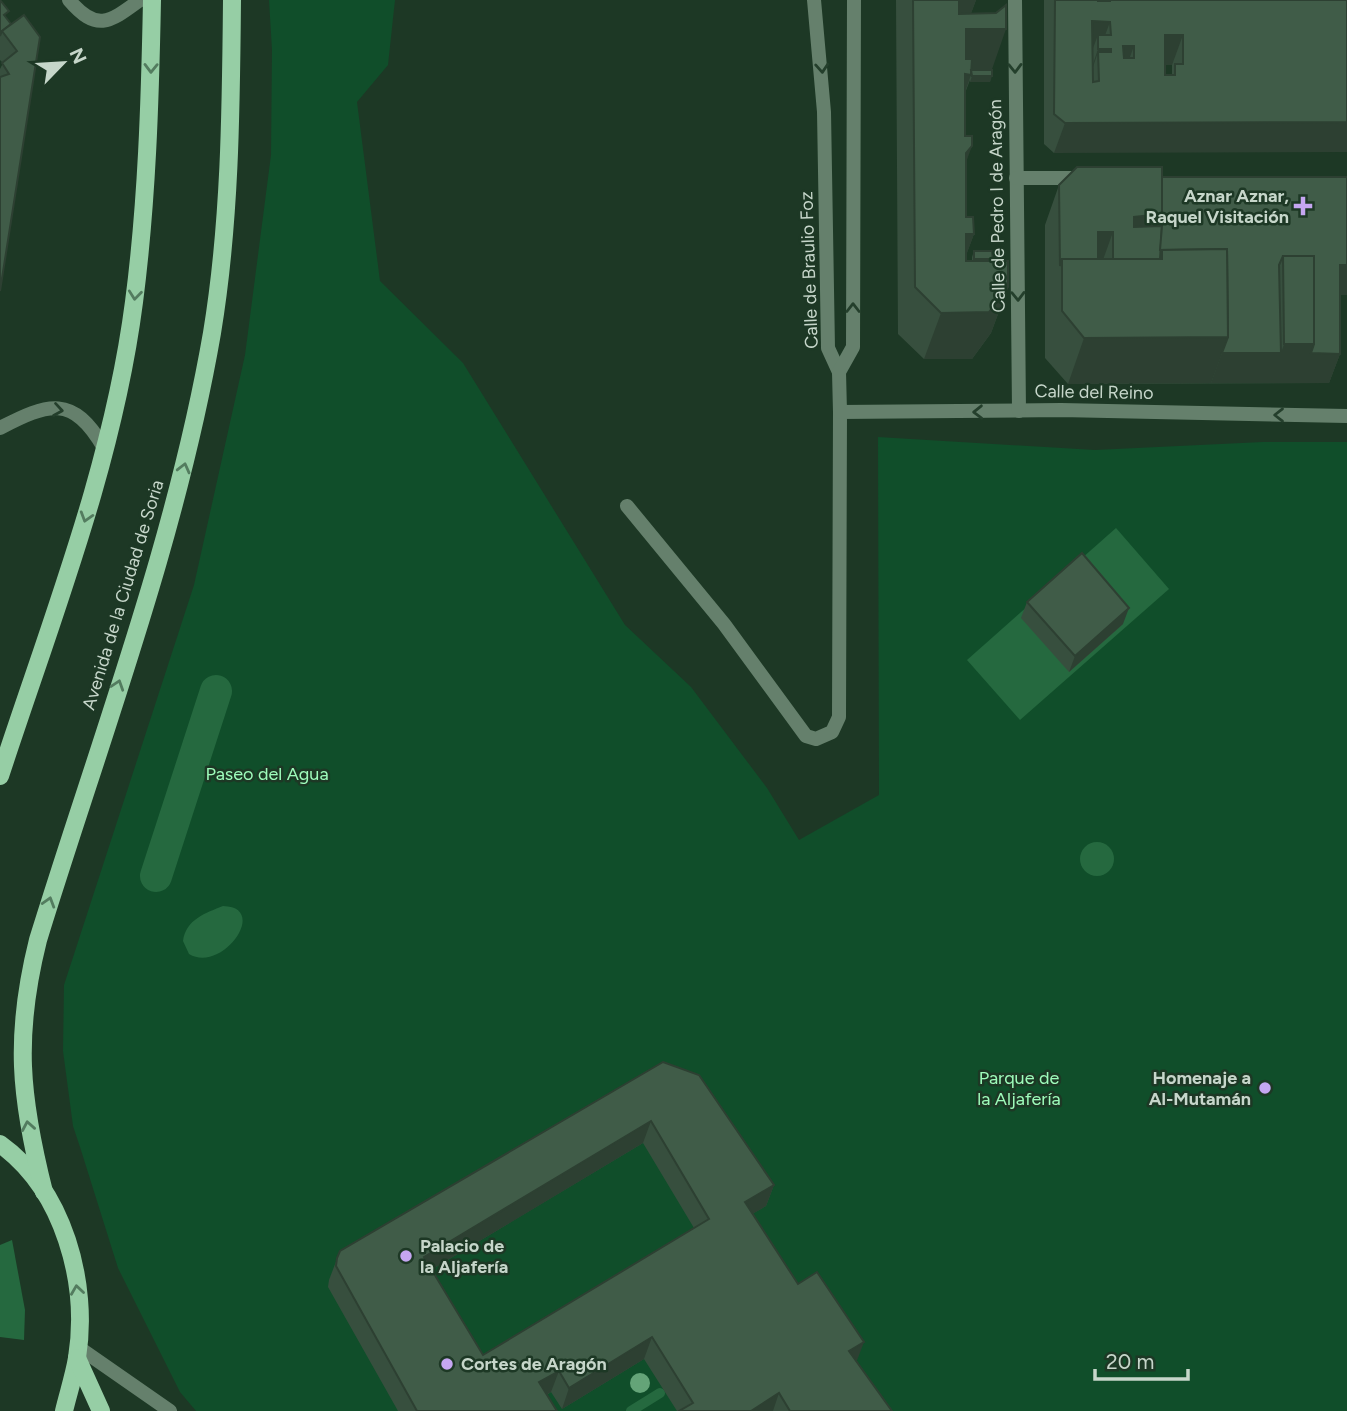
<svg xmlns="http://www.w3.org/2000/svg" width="1347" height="1411" viewBox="0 0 1347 1411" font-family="Figtree,sans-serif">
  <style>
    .green { fill: #104e2a }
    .water { fill: #25693f }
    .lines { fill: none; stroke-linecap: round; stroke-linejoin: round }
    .stream { stroke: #25693f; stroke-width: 10 }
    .canal { stroke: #25693f; stroke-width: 32 }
    .service { stroke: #65806c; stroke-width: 14 }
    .minor { stroke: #65806c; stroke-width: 14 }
    .primary { stroke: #96cea5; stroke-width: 18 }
    .tree { fill: #64a478 }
    .wall { fill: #374f3e; fill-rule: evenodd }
    .shaded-wall { fill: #2d4032 }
    .building { fill: #405c48; stroke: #2d4032; stroke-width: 2; fill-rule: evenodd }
    .oneway { stroke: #537c5f }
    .oneway2 { stroke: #243f2c }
    .poi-dot { fill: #c5a6f1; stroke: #1d3825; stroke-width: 2.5 }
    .labels { text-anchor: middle; stroke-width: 5; stroke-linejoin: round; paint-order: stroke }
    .poi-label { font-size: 18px; font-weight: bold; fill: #c6d6ca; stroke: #1d3825; text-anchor: end }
    .street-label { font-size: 18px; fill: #c6d6ca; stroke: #1d3825 }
    .park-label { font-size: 18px; fill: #9efcbb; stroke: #1d3825 }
  </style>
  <rect width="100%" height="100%" fill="#1d3825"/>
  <polygon class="green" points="269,0 395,0 388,65 357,102 380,281 463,363 625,625 691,687 767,788 799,840 879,795 878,437 1095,450 1263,442 1347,442 1347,1411 196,1411 180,1392 118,1268 80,1147 73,1126 63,1051 64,985 194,585 245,355 271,155 272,50"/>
  <g class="water">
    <polygon points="1116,528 1169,589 1020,720 967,660"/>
    <circle cx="1097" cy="859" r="17"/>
    <path d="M223 906C270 907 222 974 189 954L183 941C186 919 206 913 223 906Z"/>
    <polygon points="12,1240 25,1310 24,1340 0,1337 0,1245"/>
  </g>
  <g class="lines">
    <polyline class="stream" points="631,1411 660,1393"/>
    <polyline class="canal" points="156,876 216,691"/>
    <g class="service">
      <polyline points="627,506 724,624 806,736 816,739 832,732 839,717 840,412"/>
      <polyline points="78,1347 170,1411"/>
    </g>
    <g class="minor">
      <path d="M69 0C97 33 110 22 140 0"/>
      <polyline points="814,0 824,112 828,348 839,372"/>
      <polyline points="854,0 853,347 839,372 840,412 1061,410 1347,416"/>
      <polyline points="1015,0 1019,411"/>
      <polyline points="1016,178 1085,178"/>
      <path d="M0 428C48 403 73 394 104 448"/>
    </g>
    <g class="primary">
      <path d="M0 776C51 620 113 465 134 302 147 202 150 101 152 0"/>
      <path d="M0 1144C64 1190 89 1283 77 1358 74 1376 68 1394 64 1411"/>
      <path d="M44 1192C20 1097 14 1036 38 940 100 739 176 541 212 333 230 224 231 111 232 0"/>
      <polyline points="77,1358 101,1411"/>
    </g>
  </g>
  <circle class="tree" cx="640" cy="1383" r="10"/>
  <g class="wall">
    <polygon points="0,0 6,18 11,24 24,15 0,291 0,69 3,63 0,60"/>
    <polygon points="896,0 976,0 971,13 992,70 990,82 970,82 970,80 965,93 966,217 974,234 966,255 966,261 972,261 972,257 974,251 993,261 1008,287 991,333 972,359 924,359 898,334"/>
    <path d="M1044 0H1098V1H1099V0H1347L1054 153 1044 144ZM1165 65H1172V75H1165Z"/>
    <polygon points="1162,177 1347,177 1347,295 1340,295 1340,354 1329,383 1068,384 1045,358 1045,225 1059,185"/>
    <polygon points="1027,602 1123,624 1069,672 1021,618"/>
    <path d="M663 1062 774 1185 766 1206 752 1214 798 1284 892 1411H677L644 1359 562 1409 551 1392 547 1395 557 1411H398L328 1287 329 1280 340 1251ZM643 1143 694 1228 483 1355 431 1270Z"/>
  </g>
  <g class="shaded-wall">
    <polygon points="949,0 976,0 969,19 942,20"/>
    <polygon points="1092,21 1110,22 1100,49 1111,49 1100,79 1098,52 1089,79 1088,79 1098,49 1098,35 1092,51"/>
    <polygon points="966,29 1006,29 990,75 971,75 955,121"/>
    <polygon points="1165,35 1183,35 1172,65 1154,65"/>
    <polygon points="1123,46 1134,46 1123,76"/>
    <polygon points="972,76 992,76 990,82 970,82"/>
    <polygon points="1347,122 1347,152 1054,153 1065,123"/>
    <polygon points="972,146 955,192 966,153"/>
    <polygon points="1162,214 1148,253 1120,256 1134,217"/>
    <polygon points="1098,232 1113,232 1099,271 1086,266"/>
    <polygon points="966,234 974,234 957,280"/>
    <polygon points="1340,265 1347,265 1347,295 1329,295"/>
    <polygon points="1008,287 991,333 972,359 924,359 941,313"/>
    <polygon points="1228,337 1211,383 1068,384 1084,338"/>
    <polygon points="1284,344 1314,344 1340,354 1329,383 1211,383 1222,353 1281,353"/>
    <polygon points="1129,608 1123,624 1069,672 1075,656"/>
    <polygon points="651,1121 643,1143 416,1279 424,1257"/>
    <polygon points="774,1185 766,1206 737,1223 745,1202"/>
    <polygon points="652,1337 644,1359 562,1409 569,1388"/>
    <polygon points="864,1342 856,1363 849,1351"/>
    <polygon points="559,1371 551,1392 531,1404 539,1382"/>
    <polygon points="779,1393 773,1411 751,1411"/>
  </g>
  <g class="building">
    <polygon points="0,0 9,11 4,15 11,24 2,31 0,36"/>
    <polygon points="913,0 959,0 959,14 996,13 1006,5 1006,29 966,29 966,59 972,59 971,75 965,74 965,136 972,136 972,146 966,153 966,217 973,217 974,234 966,234 966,261 1008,261 1008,287 989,312 941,313 915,287"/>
    <path d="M1055 0H1098V1H1110V0H1347V122L1065 123 1054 114ZM1092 21 1110 22 1111 35H1098V49H1111V52H1098L1099 81 1093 82ZM1165 35H1183V64H1175V75H1165ZM1123 46H1134V58H1124Z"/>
    <polygon points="24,15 40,37 0,291 0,77 9,74 2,63 17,51 2,31"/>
    <polygon points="971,70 992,70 992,76 972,76"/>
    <polygon points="1077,167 1162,167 1162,214 1134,217 1134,227 1162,226 1160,259 1113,259 1113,232 1098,232 1098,259 1062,259 1060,266 1059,185"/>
    <polygon points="1162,177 1347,177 1347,265 1340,265 1340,354 1311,353 1314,344 1314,256 1283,256 1279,265 1281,353 1222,353 1228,337 1227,249 1160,250 1162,226 1159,226 1159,223 1162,214"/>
    <polygon points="1227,249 1228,337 1084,338 1062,311 1062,259 1162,259 1162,250"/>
    <polygon points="974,251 992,251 993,261 988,261 988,259 974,259"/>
    <polygon points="1283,256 1314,256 1314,344 1284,344"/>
    <polygon points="1082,553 1129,608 1075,656 1027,602"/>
    <path d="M663 1062 699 1075 774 1185 745 1202 798 1284 817 1272 864 1342 849 1351 892 1411H790L779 1393 751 1411H679L693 1403 652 1337 569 1388 559 1371 539 1382 557 1411H417L336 1266 337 1258 340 1251ZM651 1121 709 1219 483 1355 424 1257Z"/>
  </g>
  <defs><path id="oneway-chevron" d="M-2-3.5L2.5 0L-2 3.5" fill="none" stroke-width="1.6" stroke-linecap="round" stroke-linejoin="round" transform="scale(1.75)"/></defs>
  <g class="oneway">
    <use href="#oneway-chevron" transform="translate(151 68) rotate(91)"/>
    <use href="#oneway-chevron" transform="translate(135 295) rotate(96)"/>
    <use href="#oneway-chevron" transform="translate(184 468) rotate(-76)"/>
    <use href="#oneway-chevron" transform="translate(86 517) rotate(107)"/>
    <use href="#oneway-chevron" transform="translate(118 685) rotate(-72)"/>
    <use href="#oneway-chevron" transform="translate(49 902) rotate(-73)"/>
    <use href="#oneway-chevron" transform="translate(28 1126) rotate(-100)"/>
    <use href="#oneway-chevron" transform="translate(77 1290) rotate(-98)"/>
  </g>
  <g class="oneway2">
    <use href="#oneway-chevron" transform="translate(822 68) rotate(86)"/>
    <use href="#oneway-chevron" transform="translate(1015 68) rotate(89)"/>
    <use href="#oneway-chevron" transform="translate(1018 296) rotate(89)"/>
    <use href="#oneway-chevron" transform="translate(853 308) rotate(-90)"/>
    <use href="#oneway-chevron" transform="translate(58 410) rotate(9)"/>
    <use href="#oneway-chevron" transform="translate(978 412) rotate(179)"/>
    <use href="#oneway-chevron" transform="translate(1279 415) rotate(-180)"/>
  </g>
  <g class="poi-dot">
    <path d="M1299.5 195.5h7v7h7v7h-7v7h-7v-7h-7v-7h7z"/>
    <circle cx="1265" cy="1088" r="7"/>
    <circle cx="406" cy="1256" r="7"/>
    <circle cx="447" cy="1364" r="7"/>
  </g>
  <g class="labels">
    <g class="poi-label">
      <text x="1289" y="202">Aznar Aznar,<tspan x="1289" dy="21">Raquel Visitación</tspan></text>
      <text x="1251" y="1084">Homenaje a<tspan x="1251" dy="21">Al-Mutamán</tspan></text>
      <text x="420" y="1252" text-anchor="start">Palacio de<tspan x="420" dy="21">la Aljafería</tspan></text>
      <text x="461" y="1370" text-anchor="start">Cortes de Aragón</text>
    </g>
    <g class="street-label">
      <text transform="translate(997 206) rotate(-91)" y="6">Calle de Pedro I de Aragón</text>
      <text transform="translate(809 270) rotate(-92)" y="6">Calle de Braulio Foz</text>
      <text transform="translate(1094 392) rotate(1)" y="6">Calle del Reino</text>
      <text transform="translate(123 595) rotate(-73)" y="6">Avenida de la Ciudad de Soria</text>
    </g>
    <g class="park-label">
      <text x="267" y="780">Paseo del Agua</text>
      <text x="1019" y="1084">Parque de<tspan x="1019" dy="21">la Aljafería</tspan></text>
    </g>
  </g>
  <g transform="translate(63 63) rotate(65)" stroke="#1d3825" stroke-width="5" paint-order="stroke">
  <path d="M0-5L12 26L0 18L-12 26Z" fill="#c6d6ca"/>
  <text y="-10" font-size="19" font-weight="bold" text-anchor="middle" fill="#c6d6ca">N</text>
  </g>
  <path d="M1095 1369v10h93v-10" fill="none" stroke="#c6d6ca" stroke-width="3.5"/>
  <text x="1106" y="1369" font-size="21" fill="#c6d6ca" stroke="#1d3825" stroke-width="5" paint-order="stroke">20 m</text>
</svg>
